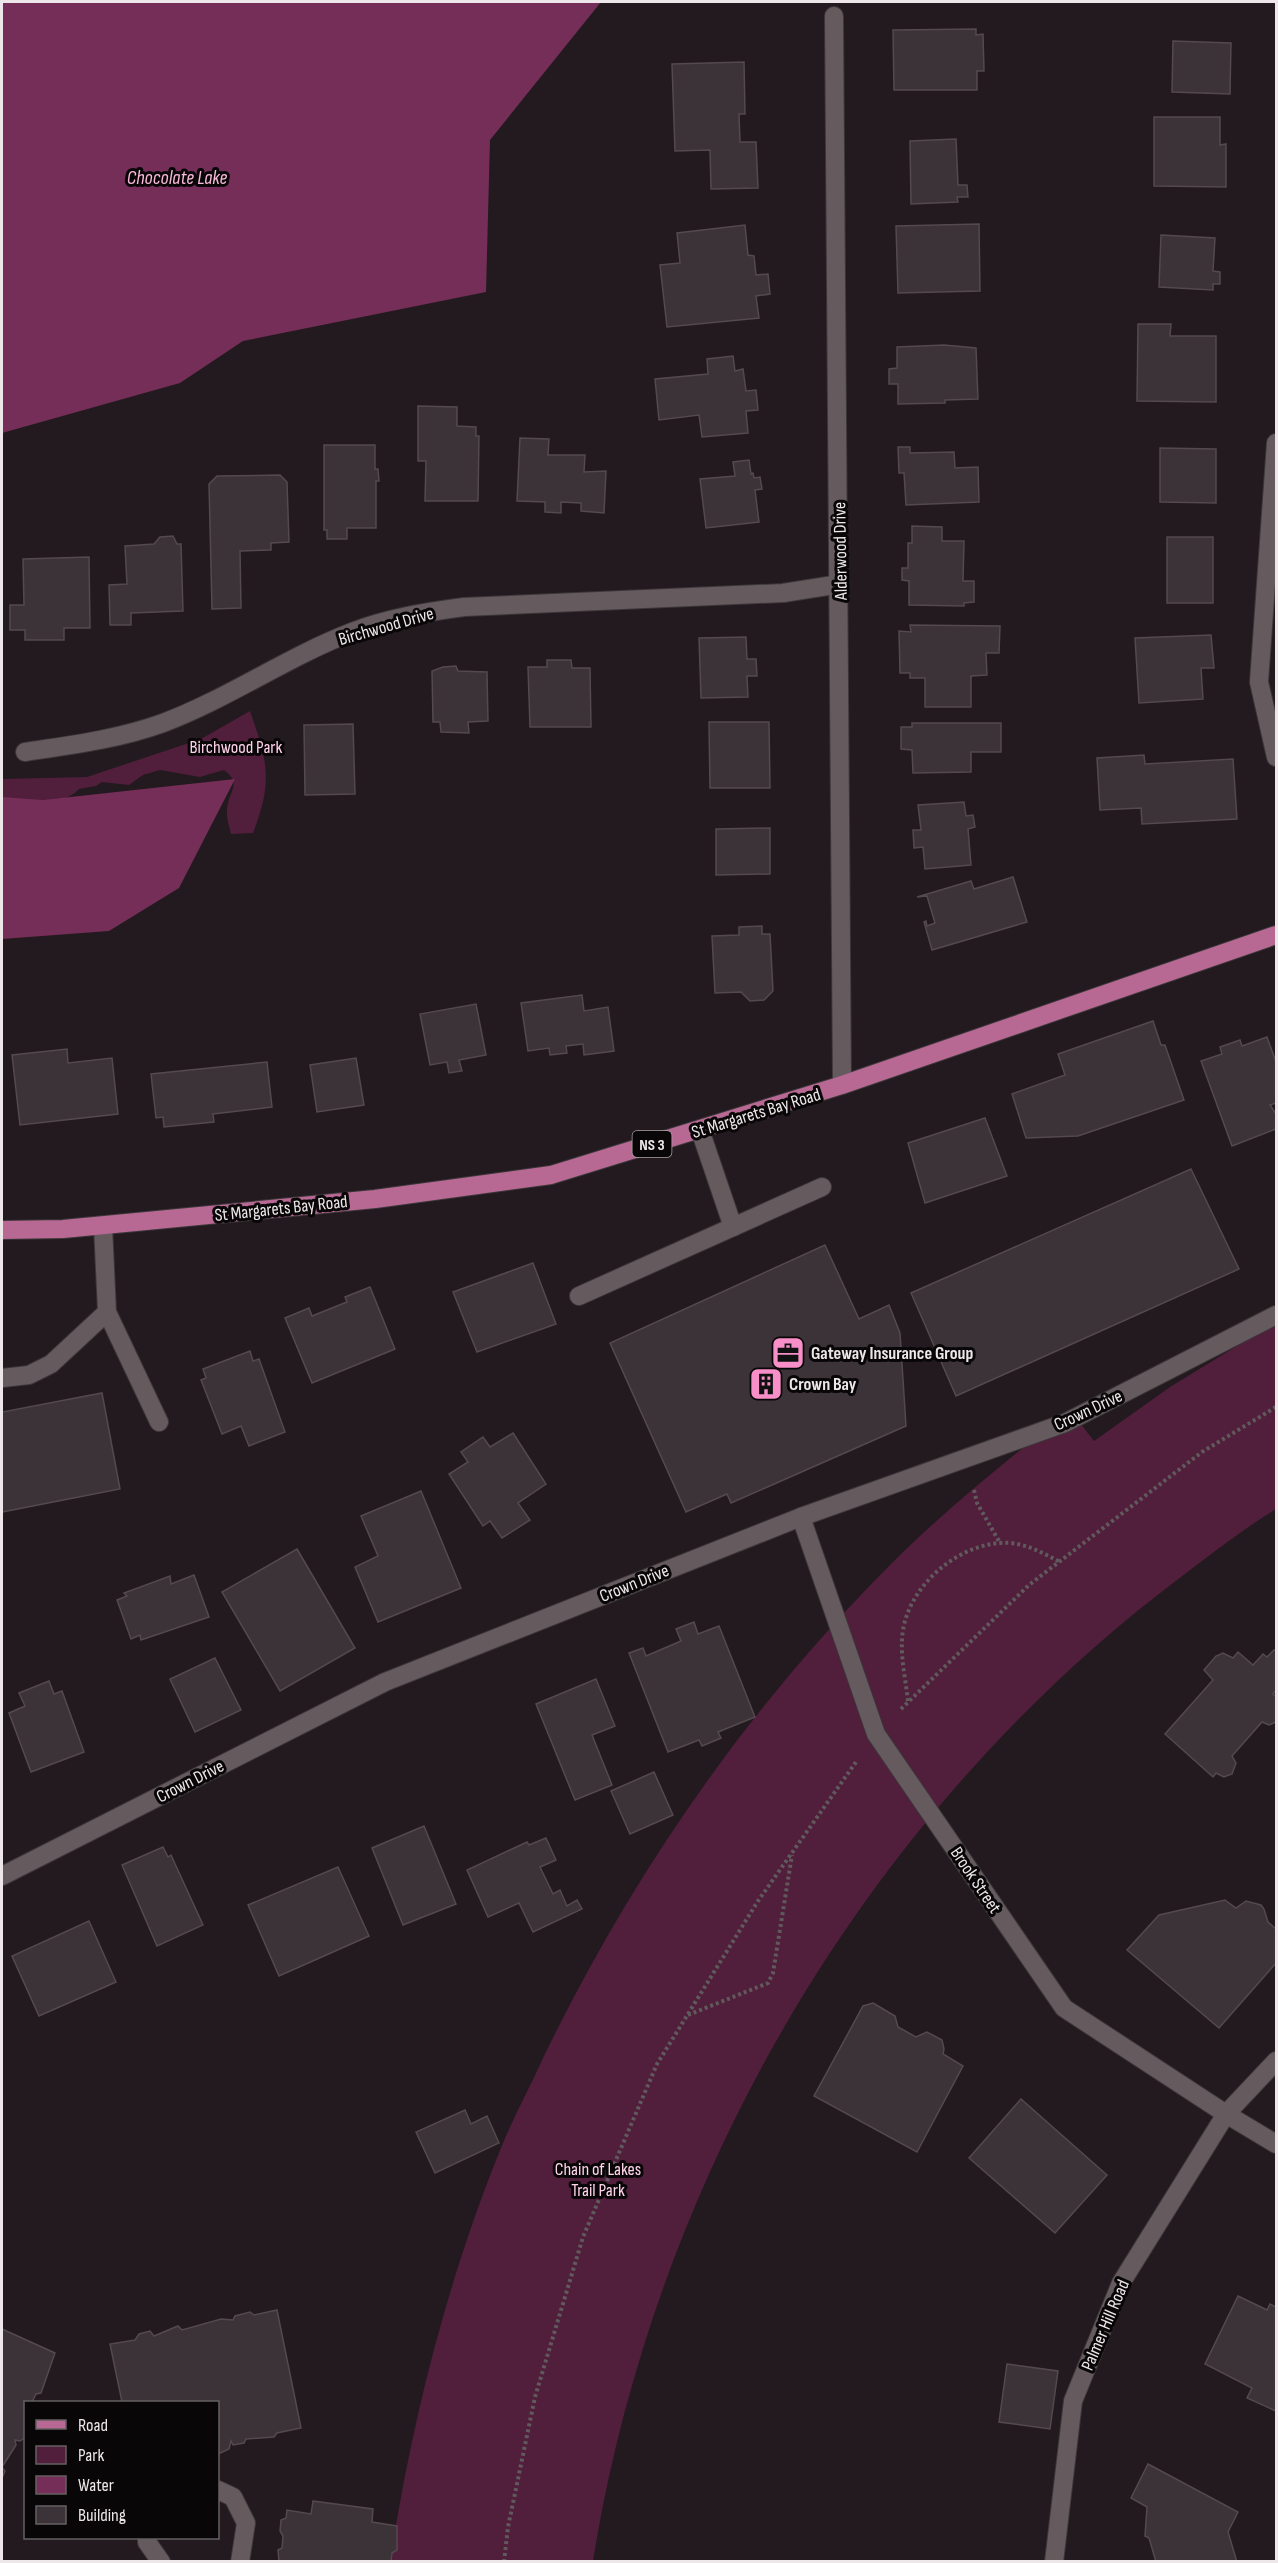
<svg xmlns="http://www.w3.org/2000/svg" width="1278" height="2563" viewBox="0 0 1278 2563" font-family="'Sofia Sans Condensed',sans-serif">
  <style>
    .green { fill: #511e3c }
    .water { fill: #742e57 }
    .building { fill: #3c3338; stroke: #53494e; stroke-width: 1.5 }
    .lines { fill: none; stroke-linecap: round; stroke-linejoin: round }
    .lane-casing { stroke: #3d373a; stroke-width: 20 }
    .street-casing { stroke: #3d373a; stroke-width: 20 }
    .primary-casing { stroke: #3d373a; stroke-width: 20 }
    .path { stroke: #615a5d; stroke-width: 4; stroke-dasharray: 3 3; stroke-linecap: butt }
    .lane { stroke: #655b5f; stroke-width: 18 }
    .street { stroke: #655b5f; stroke-width: 18 }
    .primary { stroke: #b76994; stroke-width: 18 }
    .labels { text-anchor: middle; stroke-width: 6; stroke-linejoin: round; paint-order: stroke }
    .shield { fill: #090607; stroke: #a9a4a6; stroke-width: 1.5 }
    .shield-label { font-size: 16px; font-weight: bold; fill: #ede7ea }
    .street-label { font-size: 18px; fill: #ede7ea; stroke: #090607 }
    .park-label { font-size: 18px; fill: #ffd3e9; stroke: #090607 }
    .poi-label { font-size: 18px; font-weight: bold; fill: #ede7ea; stroke: #090607; text-anchor: start }
    .water-label { font-size: 20px; font-style: italic; fill: #f9b9da; stroke: #090607 }
  </style>
  <rect width="100%" height="100%" fill="#221a1e"/>
  <g class="green">
    <path d="M250 711C268 763 273 781 253 833L231 834C229 826 226 817 227 809 228 792 243 784 224 770L200 777 160 770 143 775 129 785 102 782 96 786 79 789C62 808 25 803 2 799V779L87 777 201 739Z"/>
    <path d="M1276 1322V1509C1243 1529 1213 1553 1181 1577 868 1812 655 2175 593 2561L390 2562C412 2419 448 2277 503 2143 515 2114 531 2085 544 2056 633 1873 748 1707 892 1563 947 1508 1009 1459 1070 1410L1094 1441 1170 1387Z"/>
  </g>
  <g class="water">
    <polygon points="2,2 601,2 490,140 486,292 243,341 180,383 2,433"/>
    <polygon points="235,779 179,888 109,931 2,939 2,797 43,800"/>
  </g>
  <g class="building">
    <polygon points="976,29 976,35 983,34 984,71 977,71 977,90 894,90 893,30"/>
    <polygon points="1173,41 1231,43 1230,94 1172,92"/>
    <polygon points="744,62 745,114 739,114 740,142 756,142 758,188 711,189 710,150 675,151 672,64"/>
    <polygon points="1154,117 1220,117 1220,145 1226,144 1226,187 1154,186"/>
    <polygon points="956,139 958,185 967,185 968,197 957,197 958,202 911,204 910,141"/>
    <polygon points="979,224 980,291 898,293 896,226"/>
    <polygon points="745,225 748,255 754,256 756,275 768,274 770,294 756,296 759,318 667,327 660,265 680,263 677,233"/>
    <polygon points="1161,235 1215,238 1213,271 1220,272 1220,284 1213,284 1213,290 1159,287"/>
    <polygon points="1138,324 1171,324 1170,336 1216,336 1216,402 1137,401"/>
    <polygon points="944,345 976,348 978,399 945,400 945,403 898,404 898,384 889,384 889,369 897,368 897,347"/>
    <polygon points="733,356 735,371 743,369 746,391 756,390 758,410 746,411 748,433 702,437 699,415 659,420 655,379 708,374 707,359"/>
    <polygon points="418,406 457,407 457,426 476,427 476,436 479,436 478,501 425,501 426,461 418,461"/>
    <polygon points="520,438 549,439 548,455 585,455 584,472 606,471 604,513 581,511 581,503 561,502 561,513 545,512 545,502 517,501"/>
    <polygon points="324,445 375,445 375,469 378,469 379,481 376,481 376,528 347,528 347,539 327,539 327,530 324,530"/>
    <polygon points="898,447 910,447 910,453 954,452 955,468 978,467 979,502 906,505 904,473 899,473"/>
    <polygon points="1160,448 1216,449 1216,503 1160,502"/>
    <polygon points="749,460 751,474 753,473 754,478 760,477 762,489 755,490 759,522 706,528 700,479 735,476 733,462"/>
    <polygon points="280,475 287,482 289,542 271,543 271,550 240,551 241,608 212,609 209,484 217,476"/>
    <polygon points="912,526 942,527 942,541 964,541 963,581 974,581 974,602 964,603 964,606 909,605 909,581 902,580 902,568 908,568 908,543 912,543"/>
    <polygon points="173,536 177,544 181,544 183,611 131,613 131,625 110,625 109,585 127,584 125,546 154,544 160,537"/>
    <rect x="1167" y="537" width="46" height="66"/>
    <polygon points="89,557 90,628 64,628 64,640 25,640 25,630 10,630 10,605 24,605 23,559"/>
    <polygon points="910,625 1000,626 999,653 986,653 987,675 971,676 971,707 925,707 925,678 910,678 910,673 900,673 899,631 911,632"/>
    <polygon points="1211,635 1214,668 1201,668 1203,699 1139,703 1135,638"/>
    <polygon points="746,637 747,659 756,659 757,676 747,676 748,697 701,698 699,638"/>
    <polygon points="547,660 571,660 572,668 590,668 591,727 530,727 528,667 547,667"/>
    <polygon points="456,666 458,671 487,672 488,721 468,722 469,733 441,732 440,722 433,722 432,671 443,667"/>
    <polygon points="709,722 769,722 770,788 710,788"/>
    <polygon points="912,723 1001,723 1001,752 971,752 971,772 913,773 912,750 901,749 901,727 912,727"/>
    <polygon points="353,724 355,794 305,795 304,725"/>
    <polygon points="1144,755 1145,764 1233,759 1237,819 1142,824 1141,808 1100,810 1097,758"/>
    <polygon points="964,802 966,816 973,815 975,827 968,829 971,865 925,869 923,847 914,848 913,830 921,830 918,805"/>
    <polygon points="770,828 770,874 716,875 716,829"/>
    <polygon points="1013,877 1027,922 932,950 924,922 926,921 927,926 935,923 927,896 917,897 971,881 974,889"/>
    <polygon points="762,926 762,934 770,934 773,991 764,1000 750,1001 741,992 715,993 712,936 739,935 739,927"/>
    <polygon points="582,995 584,1011 608,1007 614,1051 584,1055 583,1044 566,1046 567,1053 550,1055 549,1048 528,1051 521,1003"/>
    <polygon points="476,1004 486,1055 459,1060 462,1071 449,1073 447,1062 430,1065 420,1014"/>
    <polygon points="1153,1021 1161,1045 1165,1045 1184,1100 1078,1136 1026,1138 1012,1094 1065,1075 1058,1054"/>
    <polygon points="1267,1037 1276,1062 1276,1103 1270,1105 1276,1114 1276,1129 1232,1146 1201,1061 1222,1054 1220,1047 1240,1040 1242,1046"/>
    <polygon points="67,1049 68,1063 112,1058 118,1114 20,1125 12,1055"/>
    <polygon points="356,1058 364,1105 317,1112 310,1065"/>
    <polygon points="267,1062 272,1107 213,1114 214,1122 164,1127 163,1117 156,1118 151,1074"/>
    <polygon points="985,1118 1007,1176 925,1203 908,1143"/>
    <polygon points="1191,1169 1239,1269 956,1396 911,1293"/>
    <polygon points="825,1245 859,1319 889,1305 900,1333 906,1426 731,1503 727,1494 686,1512 610,1343"/>
    <polygon points="533,1263 556,1324 477,1352 453,1292"/>
    <polygon points="370,1287 395,1349 312,1383 285,1318 309,1308 312,1316 347,1302 345,1297"/>
    <polygon points="250,1351 253,1361 259,1359 285,1432 249,1446 241,1426 222,1434 201,1380 206,1378 203,1369"/>
    <polygon points="102,1393 120,1489 2,1512 2,1412"/>
    <polygon points="513,1433 546,1484 518,1503 530,1520 502,1538 490,1521 483,1526 449,1474 468,1462 461,1452 483,1437 490,1447"/>
    <polygon points="421,1491 461,1588 378,1622 355,1567 378,1556 361,1516"/>
    <polygon points="297,1549 355,1648 280,1691 222,1592"/>
    <polygon points="194,1575 209,1617 141,1640 140,1635 131,1639 117,1600 127,1596 124,1593 170,1576 171,1584"/>
    <polygon points="694,1622 698,1634 719,1626 755,1717 718,1732 721,1738 702,1746 699,1740 668,1752 629,1653 643,1648 646,1656 681,1641 676,1629"/>
    <polygon points="1274,1650 1276,1650 1276,1690 1273,1694 1276,1697 1276,1722 1269,1725 1262,1722 1232,1756 1236,1763 1232,1774 1224,1777 1216,1773 1213,1777 1165,1734 1213,1680 1204,1670 1216,1656 1223,1653 1233,1658 1238,1652 1253,1665 1263,1654 1267,1657"/>
    <polygon points="215,1658 241,1710 195,1732 170,1679"/>
    <polygon points="596,1679 615,1726 592,1735 612,1785 575,1800 536,1704"/>
    <polygon points="49,1681 54,1694 62,1691 84,1752 31,1772 9,1713 25,1706 19,1693"/>
    <polygon points="654,1772 673,1815 630,1834 611,1791"/>
    <polygon points="424,1826 456,1904 403,1925 372,1848"/>
    <polygon points="546,1838 556,1860 540,1867 553,1894 560,1890 567,1906 577,1900 582,1909 533,1932 519,1903 488,1917 467,1870 527,1842 529,1845"/>
    <polygon points="163,1847 168,1857 171,1855 203,1925 157,1946 122,1865"/>
    <polygon points="338,1867 369,1936 279,1976 248,1905"/>
    <polygon points="1225,1900 1236,1908 1246,1901 1261,1905 1264,1909 1268,1922 1276,1929 1276,1963 1219,2028 1127,1950 1159,1915"/>
    <polygon points="89,1921 116,1982 39,2016 12,1956"/>
    <polygon points="873,2003 895,2016 898,2027 916,2037 927,2032 942,2040 944,2049 943,2054 963,2066 917,2152 814,2096 863,2006"/>
    <polygon points="1021,2099 1107,2175 1055,2233 969,2158"/>
    <polygon points="465,2110 471,2124 487,2116 499,2143 435,2173 416,2132"/>
    <polygon points="1238,2296 1267,2310 1270,2304 1276,2307 1276,2411 1247,2398 1252,2388 1205,2364"/>
    <polygon points="277,2310 301,2428 277,2433 274,2437 246,2439 244,2443 233,2445 231,2441 229,2449 218,2454 218,2402 122,2402 110,2344 135,2340 139,2334 150,2331 154,2336 178,2326 182,2330 221,2319 233,2320 235,2316 250,2312 254,2315"/>
    <polygon points="2,2329 55,2353 41,2393 36,2394 32,2402 26,2402 26,2437 20,2441 15,2440 16,2445 2,2467 5,2471 2,2478"/>
    <polygon points="1007,2364 1058,2371 1050,2429 999,2422"/>
    <polygon points="1148,2464 1238,2512 1228,2532 1237,2562 1156,2562 1149,2538 1145,2536 1147,2507 1131,2498"/>
    <polygon points="313,2501 373,2509 372,2522 397,2526 397,2550 392,2553 391,2562 279,2562 278,2550 282,2548 283,2536 280,2531 281,2520 286,2518 287,2510 311,2514"/>
  </g>
  <g class="lines">
    <g class="lane-casing">
      <g id="lane">
        <polyline points="700,1130 733,1227"/>
        <polyline points="103,1226 107,1312 159,1422"/>
        <polyline points="579,1296 822,1187"/>
        <polyline points="2,1378 29,1375 51,1364 107,1312"/>
        <polyline points="218,2490 233,2497 246,2523 240,2562"/>
        <polyline points="147,2538 147,2542 161,2562"/>
      </g>
    </g>
    <g class="street-casing">
      <g id="street">
        <polyline points="834,16 842,1085"/>
        <polyline points="1276,443 1259,682 1276,757"/>
        <path d="M25 752C72 745 119 739 163 723 229 698 287 657 352 632 388 618 426 612 464 607L783 593 840 584"/>
        <polyline points="801,1517 876,1734 1064,2008 1226,2114 1276,2144"/>
        <polyline points="2,1876 385,1682 801,1517 1065,1423 1276,1315"/>
        <polyline points="1054,2562 1073,2401 1121,2283 1226,2114 1276,2061"/>
      </g>
    </g>
    <g class="primary-casing">
      <polyline id="primary" points="2,1230 63,1229 375,1199 551,1175 842,1085 1276,935"/>
    </g>
    <g class="path">
      <polyline points="974,1490 977,1503 1000,1543"/>
      <path d="M908 1701C906 1682 901 1661 902 1642 902 1593 952 1546 1000 1543 1022 1541 1041 1552 1060 1562"/>
      <polyline points="901,1709 1029,1585 1202,1452 1276,1407"/>
      <polyline points="688,2015 768,1983 773,1973 792,1855"/>
      <polyline points="504,2562 508,2527 535,2397 583,2237 657,2064 758,1901 856,1762"/>
    </g>
    <use href="#lane" class="lane"/>
    <use href="#street" class="street"/>
    <use href="#primary" class="primary"/>
  </g>
  <defs>
    <g id="office-square" transform="scale(1.725)"><rect x="-9" y="-9" width="18" height="18" rx="4" fill="#f98fc9" stroke="#090607"/><path d="M-6-3h4V-5.5h4V-3h4V5H-6ZM-1-4.5V-3h2v-1.5ZM-6 0V1H6V0Z" fill="#111"/></g>
    <g id="building-square" transform="scale(1.725)"><rect x="-9" y="-9" width="18" height="18" rx="4" fill="#f98fc9" stroke="#090607"/><path d="M-4-6H4V6H1V3H-1V6H-4ZM-2.5-4.3h1.7v1.8h-1.7ZM.8-4.3h1.7v1.8H.8ZM-2.5-1h1.7V.8h-1.7ZM.8-1h1.7V.8H.8Z" fill="#111"/></g>
  </defs>
  <g fill-rule="evenodd">
    <use href="#office-square" x="788" y="1353"/>
    <use href="#building-square" x="766" y="1384"/>
  </g>
  <g class="labels">
    <rect class="shield" x="632.5" y="1131" width="39" height="26" rx="4.5"/>
    <g class="shield-label">
      <text x="652" y="1150">NS 3</text>
    </g>
    <g class="street-label">
      <text transform="translate(840 551) rotate(-91)" y="6">Alderwood Drive</text>
      <text transform="translate(386 626) rotate(-16)" y="6">Birchwood Drive</text>
      <text transform="translate(756 1113) rotate(-17)" y="6">St Margarets Bay Road</text>
      <text transform="translate(281 1208) rotate(-6)" y="6">St Margarets Bay Road</text>
      <text transform="translate(1088 1410) rotate(-25)" y="6">Crown Drive</text>
      <text transform="translate(634 1583) rotate(-22)" y="6">Crown Drive</text>
      <text transform="translate(190 1781) rotate(-27)" y="6">Crown Drive</text>
      <text transform="translate(976 1880) rotate(56)" y="6">Brook Street</text>
      <text transform="translate(1105 2325) rotate(-67)" y="6">Palmer Hill Road</text>
    </g>
    <g class="park-label">
      <text x="236" y="753">Birchwood Park</text>
      <text x="598" y="2175">Chain of Lakes<tspan x="598" dy="21">Trail Park</tspan></text>
    </g>
    <g class="poi-label">
      <text x="811" y="1359">Gateway Insurance Group</text>
      <text x="789" y="1390">Crown Bay</text>
    </g>
    <g class="water-label">
      <text x="177" y="184">Chocolate Lake</text>
    </g>
  </g>
  <rect width="1278" height="2563" fill="none" stroke="#ede7ea" stroke-width="6"/>
  <rect x="24" y="2401" width="195" height="138" fill="#090607" stroke="#646062" stroke-width="1.5"/>
  <rect x="36" y="2420" width="30" height="9" fill="#b76994" stroke="#646062" stroke-width="1.5"/>
  <text x="78" y="2431" font-size="18" fill="#ede7ea">Road</text>
  <rect x="36" y="2446" width="30" height="18" fill="#511e3c" stroke="#646062" stroke-width="1.5"/>
  <text x="78" y="2461" font-size="18" fill="#ede7ea">Park</text>
  <rect x="36" y="2476" width="30" height="18" fill="#742e57" stroke="#646062" stroke-width="1.5"/>
  <text x="78" y="2491" font-size="18" fill="#ede7ea">Water</text>
  <rect x="36" y="2506" width="30" height="18" fill="#3c3338" stroke="#646062" stroke-width="1.5"/>
  <text x="78" y="2521" font-size="18" fill="#ede7ea">Building</text>
</svg>
